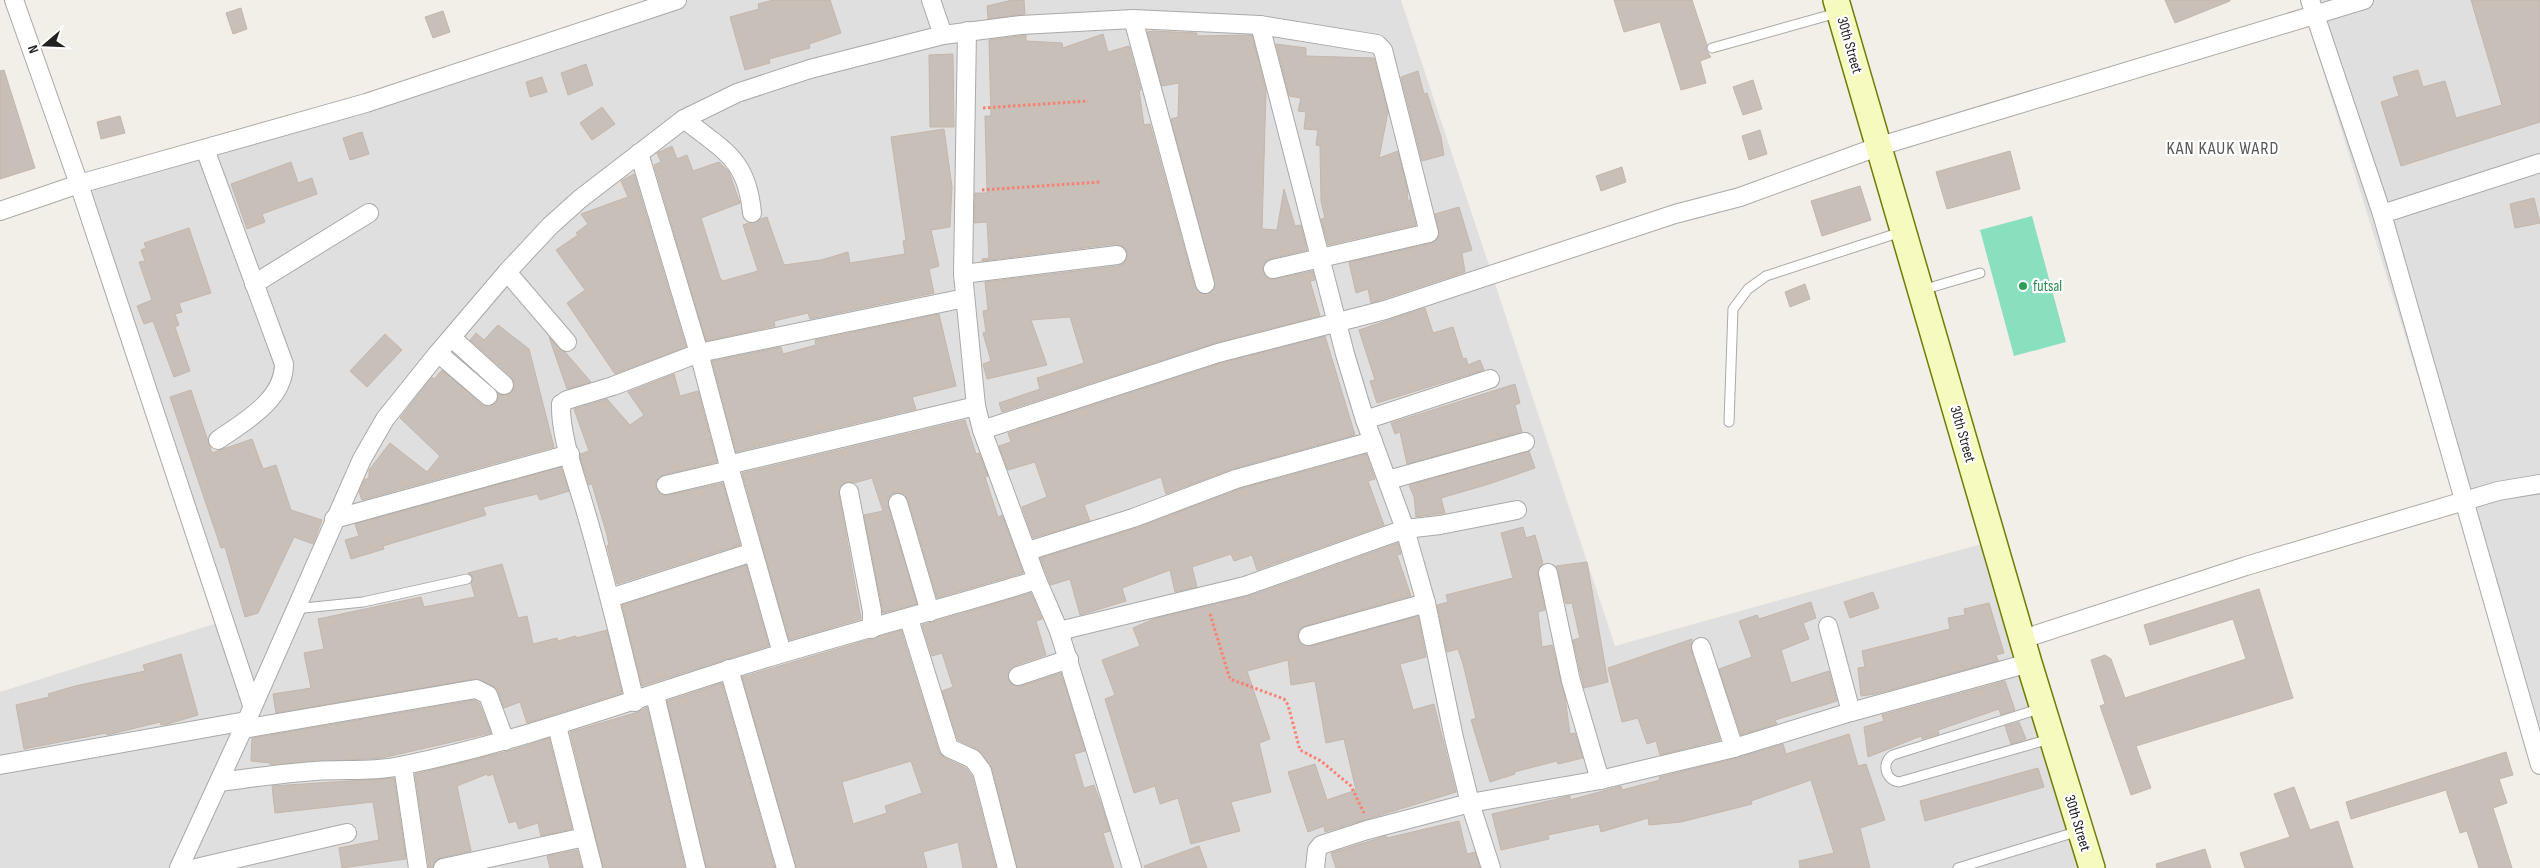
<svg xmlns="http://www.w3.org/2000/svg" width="2540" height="868" viewBox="0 0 2540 868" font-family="'Sofia Sans Condensed',sans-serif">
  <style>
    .residential { fill: #e0dfdf }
    .pitch { fill: #88e0be }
    .building { fill: #c7bfb8; stroke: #c4b6ab; fill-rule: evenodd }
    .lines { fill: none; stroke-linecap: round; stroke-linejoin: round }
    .lane-casing { stroke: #a9a9a9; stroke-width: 11 }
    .street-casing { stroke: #a9a9a9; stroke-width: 20 }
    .secondary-casing { stroke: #707d05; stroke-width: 28 }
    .path { stroke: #fa8072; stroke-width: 3; stroke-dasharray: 2.5 2.5; stroke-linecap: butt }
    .lane { stroke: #fff; stroke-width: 9 }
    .street { stroke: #fff; stroke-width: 18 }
    .secondary { stroke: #f7fabf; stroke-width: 25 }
    .leisure-dot { fill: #2e9e5b; stroke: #fff; stroke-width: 2 }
    .labels { text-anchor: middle; stroke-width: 4.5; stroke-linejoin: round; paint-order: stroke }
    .street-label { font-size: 15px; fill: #222; stroke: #fff }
    .leisure-label { font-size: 15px; fill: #27864d; stroke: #fff; text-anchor: start }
    .quarter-label { font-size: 18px; letter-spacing: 1px; fill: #555; stroke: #fff }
  </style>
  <rect width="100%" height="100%" fill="#f2efe9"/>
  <g class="residential">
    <polygon points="676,0 1401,0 1615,646 1985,543 2086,868 0,868 0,692 217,623 79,187"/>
    <polygon points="2301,0 2540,0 2540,771"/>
  </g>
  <polygon class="pitch" points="2032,216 2066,342 2014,356 1980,230"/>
  <g class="building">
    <polygon points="773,0 830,0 841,33 809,44 810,48 769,59 770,63 745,70 730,17 759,9 758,4"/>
    <polygon points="1012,0 1024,0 1025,14 988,19 987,6"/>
    <polygon points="1614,0 1692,0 1707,45 1706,50 1711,57 1700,61 1706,83 1681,90 1660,22 1624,32"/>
    <polygon points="2165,0 2230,0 2230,1 2175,23"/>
    <polygon points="2471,0 2540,0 2540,122 2401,166 2381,102 2399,96 2393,77 2418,70 2423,87 2445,81 2456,118 2502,105"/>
    <polygon points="241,8 247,29 233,34 226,13"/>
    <polygon points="443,11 450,32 433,38 425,17"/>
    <polygon points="1153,31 1197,33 1197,36 1252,35 1266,91 1262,229 1277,230 1284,189 1295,226 1301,225 1307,250 1270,259 1263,265 1263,272 1269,279 1275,279 1313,271 1315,280 1310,281 1320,316 1215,343 1002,412 999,403 1040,389 1037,378 1084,363 1070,317 1031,320 1047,365 987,379 983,364 991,361 983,333 986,332 983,311 988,310 985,282 1118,266 1124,263 1128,254 1125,248 1116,244 982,261 982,259 989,258 987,222 974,223 975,193 987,193 985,116 991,116 989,40 1026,35 1026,41 1062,43 1063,48 1103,34 1108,52 1129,46 1141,90 1139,90 1144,125 1150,124 1195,287 1203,294 1212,292 1215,287 1171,119 1178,117 1179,83 1162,86 1147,32"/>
    <polygon points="1276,44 1306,48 1306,56 1374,58 1388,112 1379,158 1398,151 1408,192 1407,200 1410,200 1416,225 1328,245 1321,219 1325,218 1321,201 1320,146 1316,145 1318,130 1304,129 1306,112 1298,111 1301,98 1289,96"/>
    <polygon points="953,54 954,127 930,127 929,55"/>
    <polygon points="586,64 593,85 568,95 561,73"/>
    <polygon points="4,70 35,168 0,179 0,71"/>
    <polygon points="1418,71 1424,94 1427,93 1441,137 1444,155 1422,161 1401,77"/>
    <polygon points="542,77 547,92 530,97 526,82"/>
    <polygon points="1753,80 1762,109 1743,115 1733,87"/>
    <polygon points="602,107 615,124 592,140 580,123"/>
    <polygon points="120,116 125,133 101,139 97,122"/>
    <polygon points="944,129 952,187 950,227 931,230 939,266 929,269 934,293 810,319 808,313 774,321 775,326 706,341 654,165 661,162 657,153 672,146 677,159 687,155 693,171 719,162 729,172 740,203 701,218 720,278 723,281 758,271 743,225 767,217 784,265 821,260 848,252 850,263 905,254 903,241 906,240 891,137"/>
    <polygon points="1760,130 1767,154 1749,160 1742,136"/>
    <polygon points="362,132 369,154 350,160 343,138"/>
    <polygon points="2010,151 2020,189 1947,209 1936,172"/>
    <polygon points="291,162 298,183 312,178 317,194 262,214 265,222 247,229 231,184"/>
    <polygon points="1622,167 1626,182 1601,191 1596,176"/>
    <polygon points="634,174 686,347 615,374 567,303 585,290 556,250 578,235 576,233 588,224 581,214 628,197 621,181"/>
    <polygon points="1860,186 1871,220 1822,236 1811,201"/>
    <polygon points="2534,198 2540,223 2515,228 2510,204"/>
    <polygon points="1459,207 1472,250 1462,253 1465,272 1371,303 1368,289 1356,293 1349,262 1432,243 1439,235 1435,214"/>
    <polygon points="189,228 211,293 179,303 182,312 175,314 179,325 175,327 190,371 174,377 153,321 144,324 137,306 152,300 139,262 145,261 141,250 146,248 144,243"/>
    <polygon points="1805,284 1810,299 1790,307 1785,292"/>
    <polygon points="1425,308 1433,333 1453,327 1463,359 1466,358 1468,365 1480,360 1484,370 1377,403 1370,381 1375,380 1359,330"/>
    <polygon points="939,314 956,386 912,397 916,409 736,452 712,361 781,347 783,354 816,345 815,340"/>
    <polygon points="498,325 529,349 554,447 362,500 359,492 364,480 369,478 369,470 390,443 427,472 440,456 400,418 432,377 434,379 442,370 486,406 496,403 498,394 507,395 512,392 514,382 511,377 470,340 476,333 484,340"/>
    <polygon points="385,334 402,350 367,387 350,371"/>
    <polygon points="1325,336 1355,435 1233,469 1166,494 1161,477 1084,505 1090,521 1033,538 1022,507 1047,497 1035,462 1008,470 999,446 1011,442 1008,433 1221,363"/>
    <polygon points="549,337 565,352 591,382 567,389"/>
    <polygon points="674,374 680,396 698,391 717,462 663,475 656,481 656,488 662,495 668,495 723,483 740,545 617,584 607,546 609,545 607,535 592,484 589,485 580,457 580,454 589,451 574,409 607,399 630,425 644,415 628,392"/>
    <polygon points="1515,384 1520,403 1515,405 1522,432 1407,464 1400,432 1395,434 1391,423"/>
    <polygon points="191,390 212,453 252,439 263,469 276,465 291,510 322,520 313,544 294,537 258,613 245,617 225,547 221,548 170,397"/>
    <polygon points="965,420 976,454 979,453 988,476 985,477 998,517 1002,515 1023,573 937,598 908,500 905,495 895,493 890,496 888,506 917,604 883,613 864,515 883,511 872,478 854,483 847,482 839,487 839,494 861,619 789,640 742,473"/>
    <polygon points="1529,451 1535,468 1489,484 1441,498 1445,513 1416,517 1414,497 1409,485"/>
    <polygon points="1366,454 1375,479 1368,481 1384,525 1257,570 1252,555 1234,561 1231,554 1192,567 1197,587 1175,592 1170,570 1122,588 1126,601 1080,615 1070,579 1051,585 1040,558 1136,528 1239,489"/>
    <polygon points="561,467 569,491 540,500 537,494 483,507 486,515 383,546 384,549 351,559 345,540 359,536 355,524"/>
    <polygon points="1523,527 1526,538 1535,535 1543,564 1538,569 1538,575 1545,610 1538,612 1542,647 1552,645 1565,697 1570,734 1575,733 1583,758 1558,764 1557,761 1514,772 1515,774 1490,782 1471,720 1476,718 1463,664 1458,649 1447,652 1437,605 1448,602 1446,595 1513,578 1501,533"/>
    <polygon points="1398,543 1401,554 1397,555 1411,596 1305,626 1300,629 1298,638 1301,644 1311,646 1418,616 1426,657 1400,664 1413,710 1434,704 1456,792 1325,832 1324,826 1308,832 1288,772 1315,764 1327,800 1356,790 1344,739 1326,743 1315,681 1291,685 1288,660 1247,671 1270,739 1259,743 1271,792 1231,802 1240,831 1191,844 1178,798 1160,804 1155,786 1134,793 1105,699 1115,695 1102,660 1140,646 1133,628 1156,618 1249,596"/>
    <polygon points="1587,562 1608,682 1584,688 1573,640 1580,638 1572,603 1566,604 1556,566"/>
    <polygon points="502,564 518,618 527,616 533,644 557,638 558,641 576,636 576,638 607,630 622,693 527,723 520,702 504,708 498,691 493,686 475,679 276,713 273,694 311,688 304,653 324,649 318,619 421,597 424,607 475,597 471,583 473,577 468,573"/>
    <polygon points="746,565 769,646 642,686 622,605"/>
    <polygon points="2259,589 2293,698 2136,746 2151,788 2131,795 2100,706 2105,704 2091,660 2105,655 2111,659 2125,698 2246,659 2233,619 2150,645 2144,625"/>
    <polygon points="1873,592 1879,608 1850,618 1844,602"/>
    <polygon points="1031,593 1042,619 1036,621 1046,655 1014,666 1010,669 1008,679 1011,684 1021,686 1061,673 1085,751 1074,754 1084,788 1094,785 1101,804 1110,831 1103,833 1114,868 1017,868 992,768 978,750 958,740 942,691 953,687 942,653 932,656 922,625"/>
    <polygon points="1811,602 1816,618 1803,623 1809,639 1781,650 1791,683 1829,671 1837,701 1775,720 1777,724 1741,735 1719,669 1752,657 1739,621 1757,615 1759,619"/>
    <polygon points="1989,603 2004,653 1996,655 1998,661 1875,694 1861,696 1858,668 1865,667 1862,651 1950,629 1948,618 1965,615 1964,609"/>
    <path d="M901 630 939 752 945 758 966 768 972 776 996 868H963L958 842 923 852 927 868H796L742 677ZM911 761 922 793 885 806 887 813 853 824 842 782Z"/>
    <polygon points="1692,639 1691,650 1720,740 1660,755 1656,741 1647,744 1638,718 1622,722 1608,668"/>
    <polygon points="181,654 198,715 168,724 161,725 160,722 107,735 106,733 24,749 16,705 49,697 48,694 75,686 145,671 143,665"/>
    <polygon points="2005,681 2015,710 2001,715 1999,709 1938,730 1939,734 1922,739 1921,736 1868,757 1864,727 1884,721 1882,715"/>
    <polygon points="722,683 775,868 706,868 667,701"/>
    <polygon points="474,700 479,703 491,733 382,758 270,765 270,763 251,761 252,738"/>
    <polygon points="647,707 685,868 603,868 570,732 638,712"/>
    <polygon points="2019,722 2026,739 2011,744 2005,726"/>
    <polygon points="1849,734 1858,766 1866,764 1885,820 1860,828 1870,868 1800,868 1799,861 1834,853 1811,780 1751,801 1752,804 1681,822 1649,825 1648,818 1601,832 1599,824 1548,835 1549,839 1501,850 1492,814 1570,796 1570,800 1621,786 1622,790 1660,780 1659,777 1737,758 1783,744 1786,754"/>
    <polygon points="549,738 572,829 541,836 538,823 519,829 516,821 509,823 493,774 488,776 487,774 457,786 471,851 440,858 436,861 433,868 429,868 415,774 508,751"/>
    <polygon points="2506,752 2513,775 2499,779 2507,803 2493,808 2512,868 2479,868 2467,831 2460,833 2446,790 2351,819 2346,802"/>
    <polygon points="2038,768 2044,787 1925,821 1920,801"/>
    <polygon points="394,778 406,859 342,868 339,848 379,840 373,802 275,813 272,786"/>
    <polygon points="2294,787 2310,830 2338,821 2353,868 2245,868 2240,853 2290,837 2274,794"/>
    <polygon points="1459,821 1467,854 1475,852 1480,868 1336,868 1331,853 1386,836 1387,838"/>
    <polygon points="1199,846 1207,868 1145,868 1144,866"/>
    <polygon points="2205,849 2211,868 2157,868 2156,864"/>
    <polygon points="577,850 582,868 550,868 547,856"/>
  </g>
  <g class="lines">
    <g class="lane-casing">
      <g id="lane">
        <polyline points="1712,48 1837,13"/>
        <polyline points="1922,290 1980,273"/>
        <polyline points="1729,422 1733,309 1748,289 1766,276 1901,232"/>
        <polyline points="294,609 363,602 467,579"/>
        <path d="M2042 708 1893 755C1881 762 1885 780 1899 782L2050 739"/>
        <polyline points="1958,868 2079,831"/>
      </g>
    </g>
    <g class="street-casing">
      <g id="street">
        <polyline points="14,0 79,184 252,705"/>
        <polyline points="931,0 943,35"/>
        <polyline points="2310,0 2382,214 2540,765"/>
        <polyline points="1133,19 1205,284"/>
        <polyline points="1260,25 1345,354 1365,420 1405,529 1426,603 1454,738 1470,803 1491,868"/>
        <polyline points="967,31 963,274 976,406 982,430 1037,580 1059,631 1132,868"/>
        <path d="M684 119C724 151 747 159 752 213"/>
        <path d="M205 149 284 364C284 400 245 421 218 440"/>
        <polyline points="639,153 699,353 730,470 782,653"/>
        <polyline points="0,211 79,184 366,103 677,0"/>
        <polyline points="2382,214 2540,163"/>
        <polyline points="507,272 567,342"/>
        <polyline points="963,274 1117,255"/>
        <polyline points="254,284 369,213"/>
        <polyline points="452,338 504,385"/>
        <polyline points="438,353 488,396"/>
        <polyline points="1365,420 1490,379"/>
        <polyline points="982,430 1218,353 1385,310 1675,214 1740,197 1880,146 2364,0"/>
        <polyline points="728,465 976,406"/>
        <polyline points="1388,480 1525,442"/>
        <polyline points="666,485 730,470"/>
        <polyline points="849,492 872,611 872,629"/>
        <polyline points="898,503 930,612"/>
        <polyline points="334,519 570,454"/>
        <polyline points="1028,551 1133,518 1236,479 1373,441"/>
        <polyline points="1548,573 1571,681 1600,780"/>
        <polyline points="610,598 753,552"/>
        <polyline points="909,619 949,748 973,759 982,771 1007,868"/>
        <polyline points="1828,626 1851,712"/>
        <polyline points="1059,631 1245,586 1405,529 1440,525 1517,510"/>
        <polyline points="1308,636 1426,603"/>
        <polyline points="2023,639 2246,566 2498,491 2540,484"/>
        <polyline points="1701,647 1734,748"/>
        <polyline points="729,669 786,868"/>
        <polyline points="1018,676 1069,659"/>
        <polyline points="655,695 696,868"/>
        <path d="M635 702C620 639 605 578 587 516 578 483 560 438 561 404L567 400 613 386 699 353 965 298"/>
        <polyline points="557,726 585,837"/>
        <polyline points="243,729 476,689 488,695 505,741"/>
        <polyline points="0,765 246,721"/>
        <polyline points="403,766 418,868"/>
        <path d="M219 782C251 778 283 773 316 771 345 769 376 772 405 765 516 742 623 703 731 669 832 637 936 611 1037 580"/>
        <polyline points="179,868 243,729 362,459 385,419 438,353 507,272 550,226 580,199 684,119 737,93 810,69 943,35 1021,25 1133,19 1260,25 1377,44 1383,50 1429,233 1273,269"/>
        <polyline points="196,868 347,833"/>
        <polyline points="443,868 585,837 593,868"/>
        <polyline points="1315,868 1317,850 1321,845 1367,830 1470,803 1600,780 1734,748 1851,712 2029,663"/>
      </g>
    </g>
    <g class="secondary-casing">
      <polyline id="secondary" points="1836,0 2029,663 2092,868"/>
    </g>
    <g class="path">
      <polyline points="983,108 1088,101"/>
      <polyline points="982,190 1100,182"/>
      <polyline points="1210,614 1230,679 1284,699 1288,705 1300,750 1321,761 1351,786 1364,813"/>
    </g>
    <use href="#lane" class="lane"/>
    <use href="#street" class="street"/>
    <use href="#secondary" class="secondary"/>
  </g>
  <circle class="leisure-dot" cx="2023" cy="286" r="5"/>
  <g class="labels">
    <g class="street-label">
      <text transform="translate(1850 45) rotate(74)" y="5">30th Street</text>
      <text transform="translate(1963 434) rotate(74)" y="5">30th Street</text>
      <text transform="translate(2078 823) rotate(73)" y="5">30th Street</text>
    </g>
    <g class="leisure-label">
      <text x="2033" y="291">futsal</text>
    </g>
    <g class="quarter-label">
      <text x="2223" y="154">KAN KAUK WARD</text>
    </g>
  </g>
  <g transform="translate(45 45) rotate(251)" stroke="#ffffff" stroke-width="4" paint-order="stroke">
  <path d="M0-4L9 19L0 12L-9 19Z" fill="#222222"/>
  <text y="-8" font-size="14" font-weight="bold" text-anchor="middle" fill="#222222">N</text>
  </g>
</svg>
